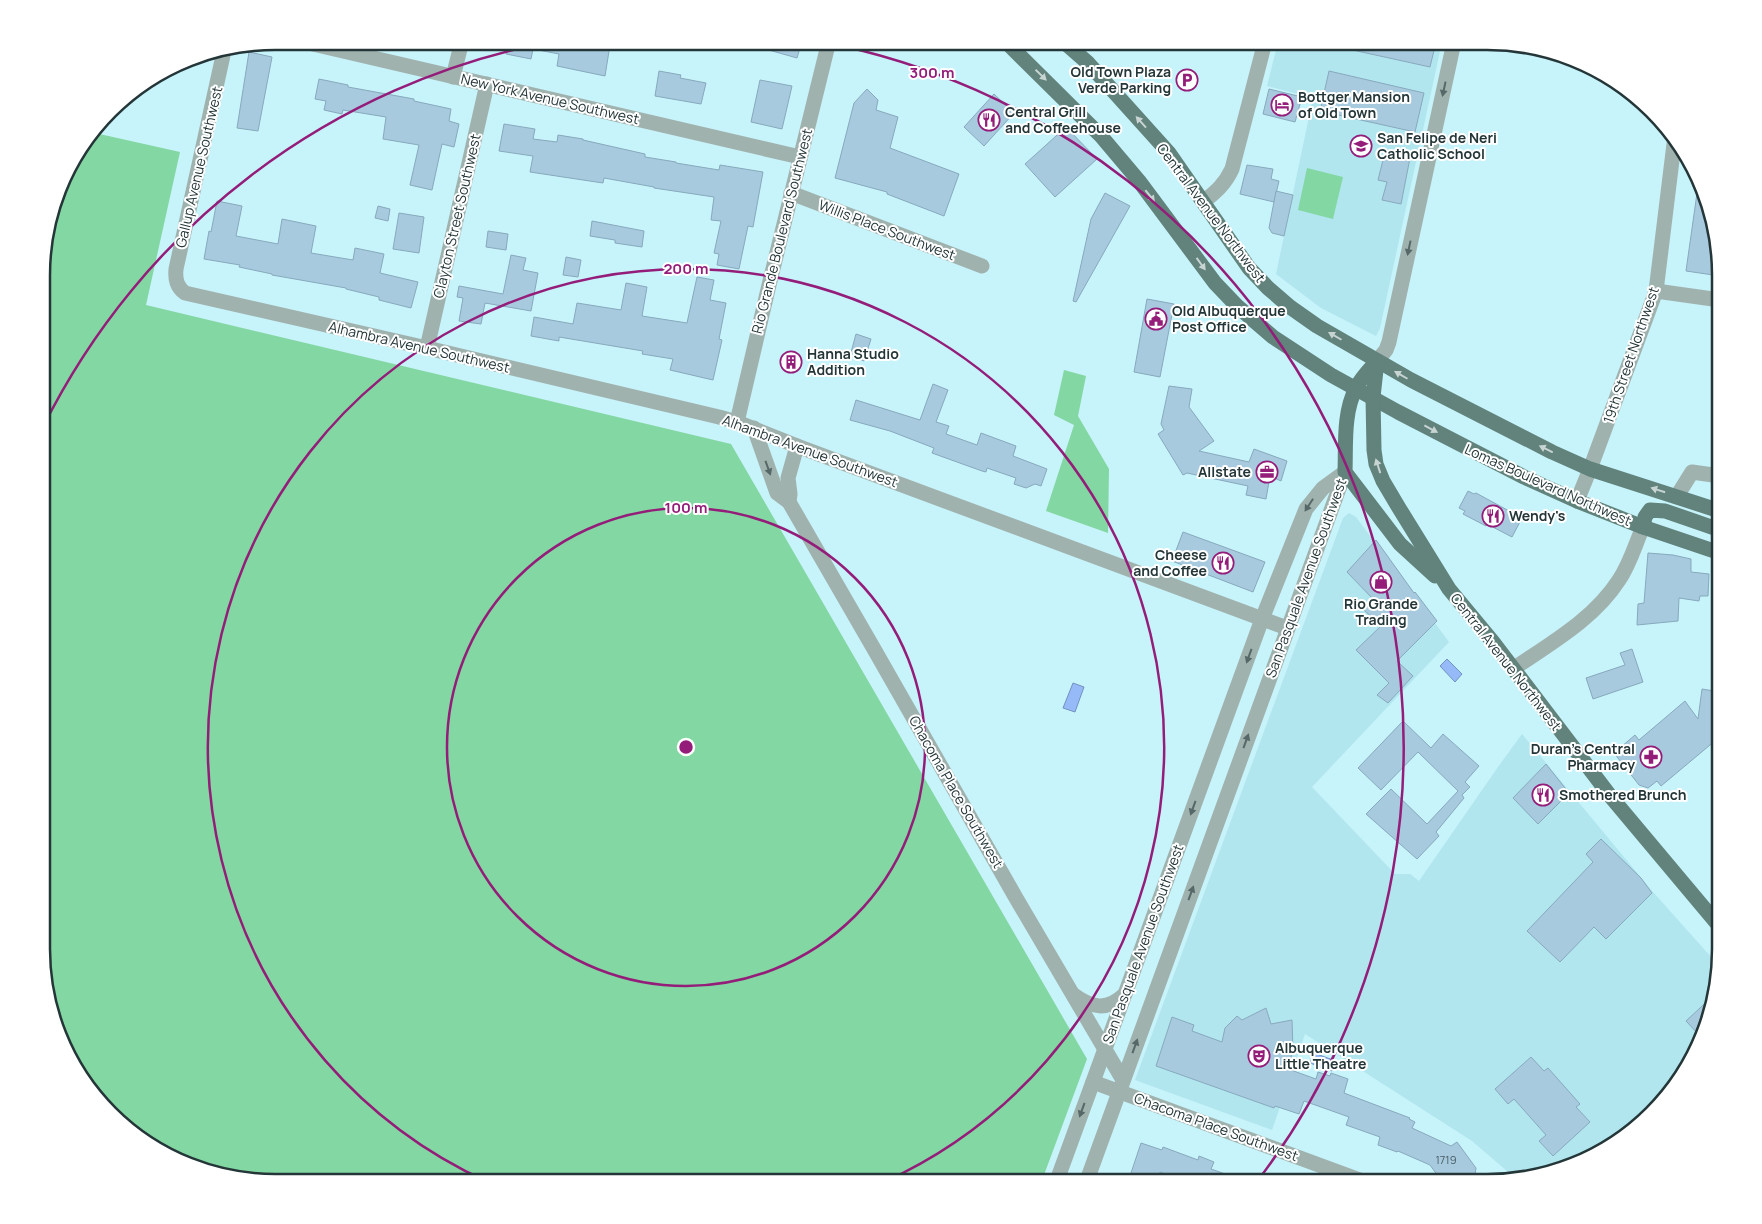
<svg xmlns="http://www.w3.org/2000/svg" width="1762" height="1224" viewBox="0 0 1762 1224" font-family="Manrope,sans-serif">
  <style>
    .built { fill: #b1e6ef }
    .green { fill: #83d7a2 }
    .water { fill: #95baf7; stroke: #7392be }
    .building { fill: #a8cadf; stroke: #87a9bc }
    .lines { fill: none; stroke-linecap: round; stroke-linejoin: round }
    .minor { stroke: #a0b2ae; stroke-width: 15 }
    .major { stroke: #61837c; stroke-width: 15 }
    .oneway { fill: #c8d4d1 }
    .oneway2 { fill: #566867 }
    .ring { fill: none; stroke: #941d7a; stroke-width: 2.5 }
    .labels { text-anchor: middle; stroke-width: 4; stroke-linejoin: round; paint-order: stroke }
    .number-label { font-size: 11px; fill: #455b62 }
    .poi-label { font-size: 14px; font-weight: bold; fill: #243638; stroke: #fff; text-anchor: start }
    .street-label { font-size: 14px; fill: #243638; stroke: #fff }
    .rim { fill: none; stroke: #243638; stroke-width: 2.5 }
    .centre { fill: #941d7a; stroke: #fff; stroke-width: 2.5 }
    .ring-label { font-size: 15px; text-anchor: middle; font-weight: bold; fill: #941d7a; stroke: #fff; stroke-width: 4; stroke-linejoin: round; paint-order: stroke }
  </style>
  <rect width="100%" height="100%" fill="#c7f3fa"/>
  <g class="built">
    <polygon points="1278,42 1442,42 1380,328 1376,336 1321,308 1276,274 1313,98 1267,86"/>
    <polygon points="1349,513 1356,517 1449,642 1312,787 1395,874 1410,874 1419,881 1498,767 1522,734 1653,892 1720,967 1708,1025 1673,1091 1591,1159 1514,1177 1472,1141 1305,1034 1272,1130 1135,1080 1343,518"/>
  </g>
  <g class="green">
    <polygon points="95,133 180,152 146,305 731,444 1087,1059 1041,1183 260,1182 199,1170 133,1135 73,1066 43,979 43,245 65,171"/>
    <polygon points="1307,168 1343,177 1333,219 1298,210"/>
    <polygon points="1064,370 1086,376 1078,416 1109,469 1108,533 1046,511 1074,425 1054,415"/>
  </g>
  <g class="water">
    <polygon points="1447,659 1462,674 1455,682 1440,666"/>
    <polygon points="1073,683 1084,687 1075,712 1063,708"/>
    <polygon points="1314,1053 1336,1061 1332,1071 1310,1063"/>
  </g>
  <g class="building">
    <polygon points="508,41 592,41 610,45 605,76 557,66 559,54 533,49 531,59 506,54"/>
    <polygon points="751,41 802,41 797,58 751,45"/>
    <polygon points="1339,42 1436,42 1430,67 1339,47"/>
    <polygon points="249,52 272,57 258,131 237,128"/>
    <polygon points="659,71 681,75 680,78 706,83 701,104 655,96"/>
    <polygon points="1329,71 1424,93 1415,132 1320,111"/>
    <polygon points="319,79 348,85 348,87 414,99 414,101 451,109 449,121 459,124 454,147 442,144 432,190 410,185 419,145 383,139 386,117 343,110 342,114 324,110 326,101 315,99"/>
    <polygon points="760,80 792,86 782,129 751,122"/>
    <polygon points="867,89 878,100 876,110 898,117 890,148 959,174 944,216 887,194 887,192 835,178 854,103"/>
    <polygon points="1269,89 1302,97 1295,122 1263,114"/>
    <polygon points="994,94 1014,113 984,146 964,127"/>
    <polygon points="504,124 535,129 533,139 557,142 558,135 583,139 583,140 645,154 645,157 676,162 676,163 719,170 720,165 763,172 753,227 748,226 739,269 717,265 719,254 714,253 721,221 711,220 714,197 654,188 654,187 604,178 603,183 530,172 533,156 499,151"/>
    <polygon points="1066,127 1097,159 1055,197 1025,164"/>
    <polygon points="1385,152 1410,158 1401,204 1382,200 1387,182 1378,180"/>
    <polygon points="1247,165 1273,169 1271,179 1279,181 1274,202 1240,194"/>
    <polygon points="1699,179 1720,260 1720,276 1686,271"/>
    <polygon points="1276,191 1293,195 1284,236 1272,233 1269,228"/>
    <polygon points="1105,193 1130,206 1076,302 1073,301 1091,219"/>
    <polygon points="217,201 242,206 236,236 278,244 282,219 316,226 311,253 353,260 355,248 384,254 380,273 418,282 411,308 379,300 379,297 346,289 346,288 272,275 272,274 239,267 240,265 204,259 209,231 211,232"/>
    <polygon points="378,206 390,209 388,221 375,218"/>
    <polygon points="399,213 424,217 419,253 393,249"/>
    <polygon points="592,221 644,231 642,247 615,243 615,240 590,236"/>
    <polygon points="488,231 508,234 506,250 486,247"/>
    <polygon points="511,255 526,258 523,270 538,273 531,311 485,303 481,324 459,321 463,298 457,297 459,286 503,294"/>
    <polygon points="566,257 581,260 578,277 563,275"/>
    <polygon points="697,277 714,280 710,300 726,303 719,339 722,340 713,380 670,370 673,359 642,354 643,351 559,337 559,341 531,336 534,317 573,324 577,303 621,310 626,283 647,287 642,316 687,323"/>
    <polygon points="1147,299 1174,304 1160,377 1134,372"/>
    <polygon points="856,334 871,339 864,361 850,356"/>
    <polygon points="933,384 948,390 936,422 949,426 946,434 977,445 981,433 1016,446 1013,456 1047,469 1041,486 1035,484 1026,488 1014,484 1016,478 987,468 986,472 982,471 932,453 934,448 890,431 850,420 856,400 920,420"/>
    <polygon points="1169,386 1192,389 1189,407 1214,441 1199,451 1249,462 1254,449 1287,461 1281,481 1270,476 1266,499 1246,495 1248,486 1187,473 1183,475 1158,434 1164,430 1161,424"/>
    <polygon points="1468,491 1474,494 1476,493 1522,518 1512,537 1487,524 1486,526 1463,514 1465,511 1459,508"/>
    <polygon points="1183,532 1265,562 1253,592 1172,561"/>
    <polygon points="1376,540 1414,593 1415,592 1437,621 1397,661 1413,676 1388,703 1377,695 1389,683 1356,650 1381,626 1363,609 1373,599 1347,572"/>
    <polygon points="1648,553 1673,555 1691,559 1691,572 1709,574 1708,596 1700,596 1699,601 1679,598 1678,621 1637,625 1638,604 1644,603"/>
    <polygon points="1632,649 1643,682 1593,699 1586,678 1625,665 1620,653"/>
    <polygon points="1702,689 1720,692 1720,714 1716,740 1661,786 1657,781 1648,788 1639,785 1614,753 1635,735 1639,740 1685,701 1698,719"/>
    <polygon points="1403,721 1431,748 1443,734 1479,766 1465,782 1470,787 1462,795 1464,798 1436,832 1439,836 1417,859 1366,814 1391,789 1427,824 1458,791 1418,752 1381,790 1358,768"/>
    <polygon points="1546,764 1569,793 1538,824 1513,798"/>
    <polygon points="1601,839 1641,878 1652,893 1606,939 1594,927 1560,962 1527,931 1593,862 1586,854"/>
    <polygon points="1714,995 1708,1025 1701,1037 1686,1021"/>
    <polygon points="1266,1008 1271,1024 1292,1020 1293,1052 1287,1067 1289,1067 1288,1069 1316,1079 1318,1072 1330,1076 1331,1073 1348,1079 1344,1093 1410,1118 1409,1119 1415,1122 1412,1128 1451,1146 1457,1142 1476,1168 1475,1175 1481,1183 1443,1183 1430,1165 1398,1151 1397,1152 1378,1145 1380,1137 1346,1125 1349,1117 1304,1101 1299,1114 1275,1106 1274,1108 1156,1066 1172,1017 1194,1025 1192,1031 1222,1042 1225,1028 1237,1016 1242,1020"/>
    <polygon points="1531,1057 1544,1071 1548,1068 1580,1104 1576,1107 1590,1122 1553,1156 1539,1141 1546,1135 1514,1099 1508,1104 1495,1089"/>
    <polygon points="1141,1143 1162,1150 1163,1147 1198,1160 1199,1156 1214,1162 1211,1169 1245,1181 1244,1183 1191,1183 1160,1172 1156,1183 1139,1183 1129,1179"/>
  </g>
  <g class="lines">
    <g class="minor">
      <polyline points="300,41 800,157"/>
      <path d="M224 51 176 269C175 280 177 287 185 293L427 348 719 417 737 422 797 446 1287 628"/>
      <polyline points="453,77 462,41"/>
      <polyline points="791,193 982,266"/>
      <path d="M1203 202C1216 192 1225 184 1232 169L1265 42"/>
      <polyline points="1656,291 1720,300"/>
      <polyline points="427,348 487,84"/>
      <polyline points="1377,361 1386,350 1389,342 1454,42"/>
      <polyline points="737,422 769,285 829,41"/>
      <polyline points="754,428 777,493 789,502 874,649 1016,898 1123,1080"/>
      <polyline points="1677,496 1692,472 1720,476"/>
      <polyline points="1577,501 1590,469 1656,291 1674,144"/>
      <polyline points="789,502 790,494 788,478 797,446"/>
      <path d="M1513 669C1551 643 1594 619 1619 580 1630 564 1635 545 1643 527"/>
      <path d="M1074 995C1092 1008 1107 1011 1124 995"/>
      <polyline points="1093,1082 1368,1183"/>
      <polyline points="1056,1183 1262,619 1306,509 1323,488 1345,472"/>
      <polyline points="1086,1183 1345,472"/>
    </g>
    <g class="major">
      <polyline points="1006,42 1101,136 1139,181 1215,283 1237,306 1273,337 1331,375 1398,412 1524,477 1577,501 1643,527 1720,553"/>
      <polyline points="1064,42 1088,63 1169,153 1249,268 1268,288 1290,307 1317,326 1411,380 1552,452 1590,469 1720,511"/>
      <polyline points="1377,361 1373,397 1374,450 1376,464 1383,481 1399,508 1449,589 1493,642 1611,797 1720,927"/>
      <path d="M1377 361C1370 369 1361 378 1356 388 1343 413 1346 445 1345 472L1400 544 1435 576"/>
      <polyline points="1643,527 1645,517 1650,510 1665,511 1720,530"/>
    </g>
  </g>
  <defs><path id="oneway-solid" d="M-6-.8H1V-3.2L6.5 0L1 3.2V.8H-6Z" transform="scale(1.25)"/></defs>
  <g class="oneway">
    <use href="#oneway-solid" transform="translate(1041 75) rotate(44)"/>
    <use href="#oneway-solid" transform="translate(1141 122) rotate(-132)"/>
    <use href="#oneway-solid" transform="translate(1150 196) rotate(52)"/>
    <use href="#oneway-solid" transform="translate(1201 264) rotate(54)"/>
    <use href="#oneway-solid" transform="translate(1335 336) rotate(-150)"/>
    <use href="#oneway-solid" transform="translate(1401 375) rotate(-150)"/>
    <use href="#oneway-solid" transform="translate(1431 429) rotate(28)"/>
    <use href="#oneway-solid" transform="translate(1546 449) rotate(-154)"/>
    <use href="#oneway-solid" transform="translate(1378 466) rotate(-108)"/>
    <use href="#oneway-solid" transform="translate(1658 490) rotate(-162)"/>
  </g>
  <g class="oneway2">
    <use href="#oneway-solid" transform="translate(1444 89) rotate(102)"/>
    <use href="#oneway-solid" transform="translate(1409 248) rotate(102)"/>
    <use href="#oneway-solid" transform="translate(768 468) rotate(70)"/>
    <use href="#oneway-solid" transform="translate(1309 505) rotate(123)"/>
    <use href="#oneway-solid" transform="translate(1249 656) rotate(110)"/>
    <use href="#oneway-solid" transform="translate(1246 741) rotate(-70)"/>
    <use href="#oneway-solid" transform="translate(1193 808) rotate(110)"/>
    <use href="#oneway-solid" transform="translate(1191 893) rotate(-70)"/>
    <use href="#oneway-solid" transform="translate(1135 1046) rotate(-70)"/>
    <use href="#oneway-solid" transform="translate(1082 1110) rotate(110)"/>
  </g>
  <g class="ring">
    <circle cx="686" cy="747" r="239"/>
    <path d="M488 1182A478 478 0 1 1 884 1182"/>
    <path d="M43 427A718 718 0 0 1 549 42M823 42A718 718 0 0 1 1259 1179"/>
  </g>
  <defs>
    <g id="parking-ring" transform="scale(1.125)"><circle r="9.5" fill="#fff" stroke="#941d7a" stroke-width="1.5"/><path d="M-3.5-5.5H1a3.5 3.5 0 0 1 0 7H-1V5.5H-3.5ZM-1-3.4V-.6H.8a1.4 1.4 0 0 0 0-2.8Z" fill="#941d7a"/></g>
    <g id="hotel-ring" transform="scale(1.125)"><circle r="9.5" fill="#fff" stroke="#941d7a" stroke-width="1.5"/><path d="M-6-4.5h1.5V1H6V5H4.5V3h-9V5H-6ZM-4 0a1.8 1.8 0 1 1 3.6 0ZM.5 0V-2.5h3Q6-2.5 6 0Z" fill="#941d7a"/></g>
    <g id="restaurant-ring" transform="scale(1.125)"><circle r="9.5" fill="#fff" stroke="#941d7a" stroke-width="1.5"/><path d="M-5-6h1v4h1v-4h1v4h1v-4h1v5L-1.5 .5V6h-2V.5L-5-1ZM5-6V6H3V1.5H1.5Q1.5-4 5-6Z" fill="#941d7a"/></g>
    <g id="school-ring" transform="scale(1.125)"><circle r="9.5" fill="#fff" stroke="#941d7a" stroke-width="1.5"/><path d="M0-5L7-2L0 1L-7-2ZM-4 1L0 2.5L4 1V4Q0 6-4 4Z" fill="#941d7a"/></g>
    <g id="civic-ring" transform="scale(1.125)"><circle r="9.5" fill="#fff" stroke="#941d7a" stroke-width="1.5"/><path d="M-.6-6.5H3V-4.5H.6V-3L4-1V1h2V6H-6V1h2V-1L-.6-3ZM-1.2 2.5V6h2.4V2.5Z" fill="#941d7a"/></g>
    <g id="building-ring" transform="scale(1.125)"><circle r="9.5" fill="#fff" stroke="#941d7a" stroke-width="1.5"/><path d="M-4-6H4V6H1V3H-1V6H-4ZM-2.5-4.3h1.7v1.8h-1.7ZM.8-4.3h1.7v1.8H.8ZM-2.5-1h1.7V.8h-1.7ZM.8-1h1.7V.8H.8Z" fill="#941d7a"/></g>
    <g id="office-ring" transform="scale(1.125)"><circle r="9.5" fill="#fff" stroke="#941d7a" stroke-width="1.5"/><path d="M-6-3h4V-5.5h4V-3h4V5H-6ZM-1-4.5V-3h2v-1.5ZM-6 0V1H6V0Z" fill="#941d7a"/></g>
    <g id="shop-ring" transform="scale(1.125)"><circle r="9.5" fill="#fff" stroke="#941d7a" stroke-width="1.5"/><path d="M-5-2.5h2.3a2.7 3.5 0 0 1 5.4 0H5L5.5 6h-11ZM-1.5-2.5h3a1.5 2.3 0 0 0-3 0Z" fill="#941d7a"/></g>
    <g id="pharmacy-ring" transform="scale(1.125)"><circle r="9.5" fill="#fff" stroke="#941d7a" stroke-width="1.5"/><path d="M-2-6h4v4h4v4h-4v4h-4v-4h-4v-4h4Z" fill="#941d7a"/></g>
    <g id="theatre-ring" transform="scale(1.125)"><circle r="9.5" fill="#fff" stroke="#941d7a" stroke-width="1.5"/><path d="M-5-5.5Q0-4 5-5.5V0Q5 5 0 6Q-5 5-5 0ZM-3.3-2.5H-1v1.5H-3.3ZM1-2.5H3.3v1.5H1ZM-2.8 1Q0 5.5 2.8 1Z" fill="#941d7a"/></g>
  </defs>
  <g fill-rule="evenodd">
    <use href="#parking-ring" x="1187" y="80"/>
    <use href="#hotel-ring" x="1282" y="105"/>
    <use href="#restaurant-ring" x="989" y="120"/>
    <use href="#school-ring" x="1361" y="146"/>
    <use href="#civic-ring" x="1156" y="319"/>
    <use href="#building-ring" x="791" y="362"/>
    <use href="#office-ring" x="1267" y="472"/>
    <use href="#restaurant-ring" x="1493" y="516"/>
    <use href="#restaurant-ring" x="1223" y="563"/>
    <use href="#shop-ring" x="1381" y="582"/>
    <use href="#pharmacy-ring" x="1651" y="757"/>
    <use href="#restaurant-ring" x="1543" y="795"/>
    <use href="#theatre-ring" x="1259" y="1056"/>
  </g>
  <g class="labels">
    <g class="number-label">
      <text x="1446" y="1164">1719</text>
    </g>
    <g class="poi-label">
      <text x="1171" y="77" text-anchor="end">Old Town Plaza<tspan x="1171" dy="16">Verde Parking</tspan></text>
      <text x="1298" y="102">Bottger Mansion<tspan x="1298" dy="16">of Old Town</tspan></text>
      <text x="1005" y="117">Central Grill<tspan x="1005" dy="16">and Coffeehouse</tspan></text>
      <text x="1377" y="143">San Felipe de Neri<tspan x="1377" dy="16">Catholic School</tspan></text>
      <text x="1172" y="316">Old Albuquerque<tspan x="1172" dy="16">Post Office</tspan></text>
      <text x="807" y="359">Hanna Studio<tspan x="807" dy="16">Addition</tspan></text>
      <text x="1251" y="477" text-anchor="end">Allstate</text>
      <text x="1509" y="521">Wendy's</text>
      <text x="1207" y="560" text-anchor="end">Cheese<tspan x="1207" dy="16">and Coffee</tspan></text>
      <text x="1381" y="609" text-anchor="middle">Rio Grande<tspan x="1381" dy="16">Trading</tspan></text>
      <text x="1635" y="754" text-anchor="end">Duran's Central<tspan x="1635" dy="16">Pharmacy</tspan></text>
      <text x="1559" y="800">Smothered Brunch</text>
      <text x="1275" y="1053">Albuquerque<tspan x="1275" dy="16">Little Theatre</tspan></text>
    </g>
    <g class="street-label">
      <text transform="translate(550 99) rotate(13)" y="5">New York Avenue Southwest</text>
      <text transform="translate(199 167) rotate(-77)" y="5">Gallup Avenue Southwest</text>
      <text transform="translate(1211 213) rotate(53)" y="5">Central Avenue Northwest</text>
      <text transform="translate(457 216) rotate(-77)" y="5">Clayton Street Southwest</text>
      <text transform="translate(887 230) rotate(21)" y="5">Willis Place Southwest</text>
      <text transform="translate(782 231) rotate(-76)" y="5">Rio Grande Boulevard Southwest</text>
      <text transform="translate(419 347) rotate(13)" y="5">Alhambra Avenue Southwest</text>
      <text transform="translate(1631 355) rotate(-71)" y="5">19th Street Northwest</text>
      <text transform="translate(810 451) rotate(20)" y="5">Alhambra Avenue Southwest</text>
      <text transform="translate(1548 485) rotate(24)" y="5">Lomas Boulevard Northwest</text>
      <text transform="translate(1306 578) rotate(-70)" y="5">San Pasquale Avenue Southwest</text>
      <text transform="translate(1506 662) rotate(52)" y="5">Central Avenue Northwest</text>
      <text transform="translate(956 792) rotate(60)" y="5">Chacoma Place Southwest</text>
      <text transform="translate(1143 944) rotate(-70)" y="5">San Pasquale Avenue Southwest</text>
      <text transform="translate(1216 1127) rotate(20)" y="5">Chacoma Place Southwest</text>
    </g>
  </g>
  <path d="M0 0H1762V1224H0ZM275 50H1487A225 225 0 0 1 1712 275V949A225 225 0 0 1 1487 1174H275A225 225 0 0 1 50 949V275A225 225 0 0 1 275 50Z" fill="#fff" fill-rule="evenodd"/>
  <path class="rim" d="M275 50H1487A225 225 0 0 1 1712 275V949A225 225 0 0 1 1487 1174H275A225 225 0 0 1 50 949V275A225 225 0 0 1 275 50Z"/>
  <circle cx="686" cy="747" r="8" class="centre"/>
  <g class="ring-label">
    <text x="932" y="78">300 m</text>
    <text x="686" y="274">200 m</text>
    <text x="686" y="513">100 m</text>
  </g>
</svg>
